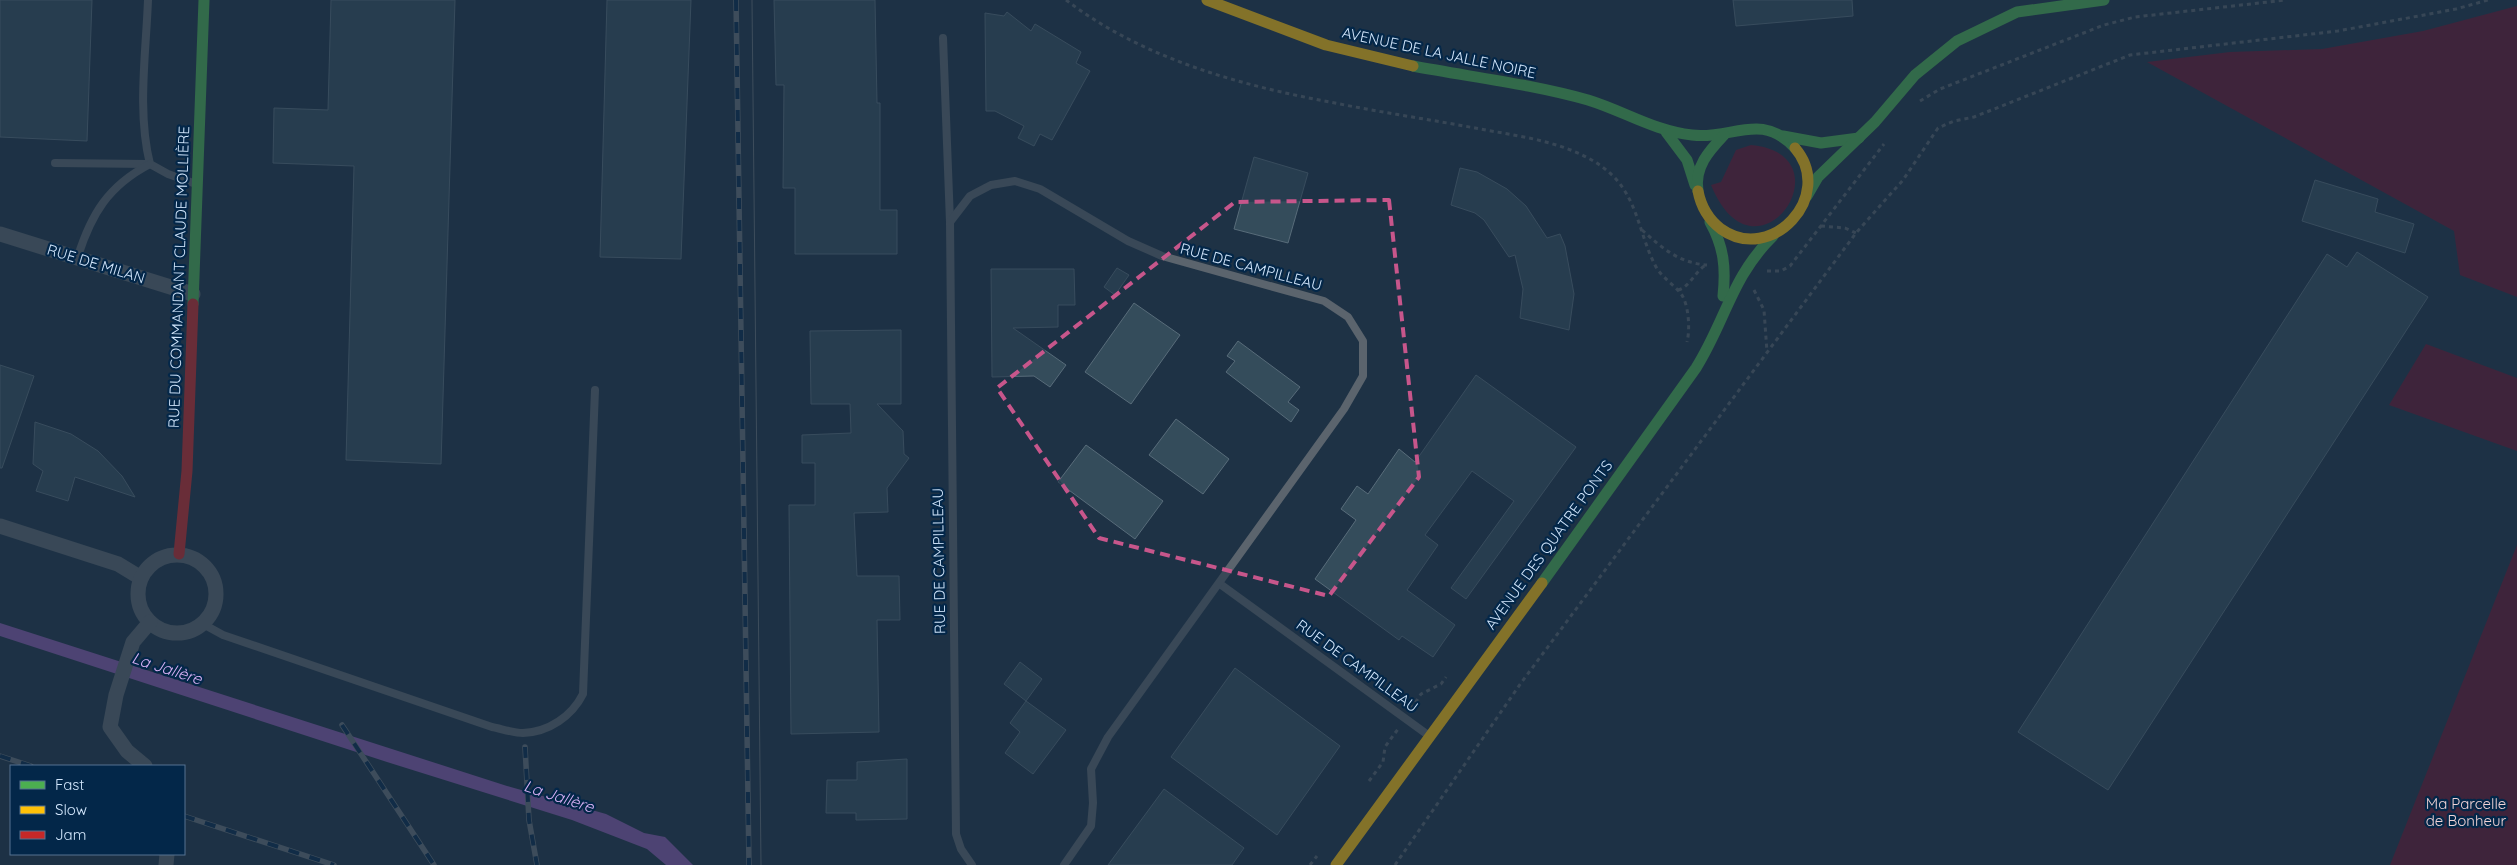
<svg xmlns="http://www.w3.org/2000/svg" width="2517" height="865" viewBox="0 0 2517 865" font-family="Quicksand,sans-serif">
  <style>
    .green { fill: #661630 }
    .water { fill: #8859ab }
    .building { fill: #344c5b; stroke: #586c7a }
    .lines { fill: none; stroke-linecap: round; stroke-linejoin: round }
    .path { stroke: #57616a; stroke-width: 3; stroke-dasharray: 4 4; stroke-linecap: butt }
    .lane { stroke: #5b646d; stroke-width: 8 }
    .street { stroke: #5b646d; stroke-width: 15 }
    .fast { stroke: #4caf50; stroke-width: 11 }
    .slow { stroke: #ffc107; stroke-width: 11 }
    .jam { stroke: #c62828; stroke-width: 11 }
    .tram { stroke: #646e77; stroke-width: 1 }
    .rail-casing { stroke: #646e77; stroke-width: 5.5 }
    .rail { stroke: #032749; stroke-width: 4; stroke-dasharray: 11; stroke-linecap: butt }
    .marked { fill: none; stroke: #c7568b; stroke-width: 4; stroke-dasharray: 10 6; stroke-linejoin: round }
    .labels { text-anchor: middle; stroke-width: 4.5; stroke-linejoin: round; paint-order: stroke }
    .street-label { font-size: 15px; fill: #d2e6fc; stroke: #032749 }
    .park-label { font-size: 15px; fill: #f0d2d5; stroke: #032749 }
    .water-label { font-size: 16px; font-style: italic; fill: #d9b1f5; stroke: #032749 }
  </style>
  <rect width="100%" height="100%" fill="#1e3245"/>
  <g class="green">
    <polygon points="2517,6 2517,297 2460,275 2454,231 2147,62 2230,52 2322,49 2423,31"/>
    <path d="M1751 145C1851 154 1756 294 1711 185L1721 182 1736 150Z"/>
    <polygon points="2426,344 2517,378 2517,451 2389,405"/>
    <polygon points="2517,545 2517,865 2390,865"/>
  </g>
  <polygon class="water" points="0,623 507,786 606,814 644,833 665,837 693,865 666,865 647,849 572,820 387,762 0,636"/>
  <g class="building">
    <polygon points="0,0 92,0 87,141 0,137"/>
    <polygon points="331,0 455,0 441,464 346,460 354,166 273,163 274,108 328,110"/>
    <polygon points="607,0 691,0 681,259 600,257"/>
    <polygon points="774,0 875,0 877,103 880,103 880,210 897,210 897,254 795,254 795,188 783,188 784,85 776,85"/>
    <polygon points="1733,0 1852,0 1853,16 1736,26"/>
    <polygon points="1007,12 1031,31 1035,24 1081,52 1076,63 1090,71 1052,140 1040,134 1034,146 1018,138 1024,126 995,111 986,111 985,13 1004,16"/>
    <polygon points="1254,157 1308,173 1288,243 1234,229"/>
    <polygon points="1460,168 1477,172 1507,189 1526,206 1547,238 1560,234 1565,246 1574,294 1569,330 1520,318 1523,289 1515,255 1509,257 1484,220 1475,213 1451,205"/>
    <polygon points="2315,180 2378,199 2375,212 2414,224 2405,253 2302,221"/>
    <polygon points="2357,252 2428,297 2108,790 2018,732 2327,254 2347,267"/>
    <polygon points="1117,268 1129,275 1115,295 1104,287"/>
    <polygon points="991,269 1074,269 1075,305 1058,305 1058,327 1013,328 1066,365 1050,387 1034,376 992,377"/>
    <polygon points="1134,303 1180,335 1131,404 1085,372"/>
    <polygon points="901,330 901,404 877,404 903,431 904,454 909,458 887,488 888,512 854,513 857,576 899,576 900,620 877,620 879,732 791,734 789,505 815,505 815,463 802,463 802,435 851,433 850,404 811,404 810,331"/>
    <polygon points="1238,341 1300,387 1288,402 1299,410 1291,422 1226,372 1235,361 1227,356"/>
    <polygon points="0,365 34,376 2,468 0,468"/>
    <polygon points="1476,375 1576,447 1466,599 1451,588 1514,501 1472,471 1425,535 1438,545 1407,590 1455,625 1433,657 1402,636 1399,640 1315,579 1356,520 1341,509 1357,486 1368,494 1399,449 1415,462"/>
    <polygon points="1176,419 1229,459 1203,494 1149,455"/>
    <polygon points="35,422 71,434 98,451 122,476 135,497 75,477 68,501 36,491 43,471 33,464"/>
    <polygon points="1086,445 1163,501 1135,539 1058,482"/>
    <polygon points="1020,662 1042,679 1026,701 1004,684"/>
    <polygon points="1235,668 1340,746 1277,835 1171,757"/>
    <polygon points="1026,701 1066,730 1033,774 1005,753 1020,732 1010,723"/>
    <polygon points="907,759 907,819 856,820 856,813 826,813 827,780 857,780 857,762"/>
    <polygon points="1164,789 1244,848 1232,865 1108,865"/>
  </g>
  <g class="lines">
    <g class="path">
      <path d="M1066 0C1142 58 1238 85 1330 102 1378 112 1427 119 1475 128 1521 137 1580 142 1615 178 1638 203 1640 236 1655 265 1662 279 1677 286 1683 297 1689 309 1690 330 1687 342"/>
      <polyline points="1920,101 1940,89 2104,25 2135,17 2286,0"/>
      <polyline points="1821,226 1845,228 1856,233"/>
      <path d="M1642 230C1662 248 1679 263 1707 265"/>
      <polyline points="1767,271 1781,271 1790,266 1884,144"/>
      <path d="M1678 290C1690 287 1695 271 1706 265"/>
      <polyline points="1754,290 1764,310 1767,352"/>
      <polyline points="1411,709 1421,694 1441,684 1446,677"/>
      <polyline points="1369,781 1383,762 1385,747 1398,729"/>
      <polyline points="1310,865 1317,856"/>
      <polyline points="1395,865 1521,683 1856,233 1903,180 1938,128 1954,121 1974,117 2130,55 2338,31 2456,9 2488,0"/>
    </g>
    <g class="lane">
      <path d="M148 0C146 53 137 112 150 164L168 174 196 184"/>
      <polyline points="943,38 950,222"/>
      <polyline points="55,163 148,164"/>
      <path d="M77 259C91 214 108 186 150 164"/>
      <polyline points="1220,584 1428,735"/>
      <path d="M203 624 223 635 492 727C502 729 514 733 523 733 549 732 572 716 583 694L595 390"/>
      <polyline points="972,865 961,849 956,834 950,222 970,196 991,185 1015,181 1040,189 1128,241 1162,256 1324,301 1348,317 1363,341 1363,376 1344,409 1108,737 1091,769 1093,803 1091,826 1064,865"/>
    </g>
    <g class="street">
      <polyline points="0,234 193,294"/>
      <polyline points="0,526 118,564 141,578"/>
      <circle cx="177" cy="594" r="39"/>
      <polyline points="145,766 127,751 110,727 116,695 133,642 150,622"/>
      <polyline points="166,865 167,854"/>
    </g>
    <g class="fast">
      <path d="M1413 66C1471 77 1531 84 1588 100 1624 111 1654 131 1692 135 1732 140 1761 111 1795 148"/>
      <polyline points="1666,132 1687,160 1695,185"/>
      <polyline points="1783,136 1821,143 1859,138"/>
      <path d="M1698 191C1694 167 1709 151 1724 135"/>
      <polyline points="1807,196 1818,177 1875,122 1915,75 1957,41 2017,12 2104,0"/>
      <path d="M1710 222C1724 247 1726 268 1723 296"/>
      <polyline points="193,304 204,0"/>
      <path d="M1542 583 1696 368C1725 322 1732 276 1773 236"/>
    </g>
    <g class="slow">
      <polyline points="1207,0 1326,45 1413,66"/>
      <path d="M1698 191C1701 207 1708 219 1721 229 1771 265 1836 196 1795 148"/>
      <polyline points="1336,865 1542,583"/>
    </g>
    <polyline class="jam" points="179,554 187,471 193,304"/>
    <polyline class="tram" points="752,0 761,865"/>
    <g class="rail-casing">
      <g id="rail">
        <polyline points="736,0 749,865"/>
        <polyline points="342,725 434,865"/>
        <polyline points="525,747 529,820 537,865"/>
        <polyline points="0,756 31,766"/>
        <polyline points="184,816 334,865"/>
      </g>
    </g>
    <use href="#rail" class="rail"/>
  </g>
  <path d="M0 0H2517V865H0ZM1389 200 1419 477 1329 596 1099 538 997 388 1235 202Z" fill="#1e3245" fill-opacity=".55" fill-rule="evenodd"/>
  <path class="marked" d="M1389 200 1419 477 1329 596 1099 538 997 388 1235 202Z"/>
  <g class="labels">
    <g class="street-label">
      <text transform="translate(1439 53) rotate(12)" y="5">AVENUE DE LA JALLE NOIRE</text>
      <text transform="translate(96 264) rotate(17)" y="5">RUE DE MILAN</text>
      <text transform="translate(1251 267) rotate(15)" y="5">RUE DE CAMPILLEAU</text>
      <text transform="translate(179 277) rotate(-88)" y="5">RUE DU COMMANDANT CLAUDE MOLLIÈRE</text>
      <text transform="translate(1549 545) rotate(-54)" y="5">AVENUE DES QUATRE PONTS</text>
      <text transform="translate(939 561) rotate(-91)" y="5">RUE DE CAMPILLEAU</text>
      <text transform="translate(1357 666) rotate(36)" y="5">RUE DE CAMPILLEAU</text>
    </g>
    <g class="park-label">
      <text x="2466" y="809">Ma Parcelle<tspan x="2466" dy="17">de Bonheur</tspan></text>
    </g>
    <g class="water-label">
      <text transform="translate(167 668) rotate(18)" y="6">La Jallère</text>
      <text transform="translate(559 796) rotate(18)" y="6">La Jallère</text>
    </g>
  </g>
  <rect x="10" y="765" width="175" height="90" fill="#032749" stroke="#567391"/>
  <rect x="20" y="781" width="25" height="8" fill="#4caf50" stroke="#567391"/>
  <text x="55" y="790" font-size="15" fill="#d2e6fc">Fast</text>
  <rect x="20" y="806" width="25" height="8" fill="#ffc107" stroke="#567391"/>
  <text x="55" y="815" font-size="15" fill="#d2e6fc">Slow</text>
  <rect x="20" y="831" width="25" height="8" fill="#c62828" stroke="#567391"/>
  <text x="55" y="840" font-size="15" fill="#d2e6fc">Jam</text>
</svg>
